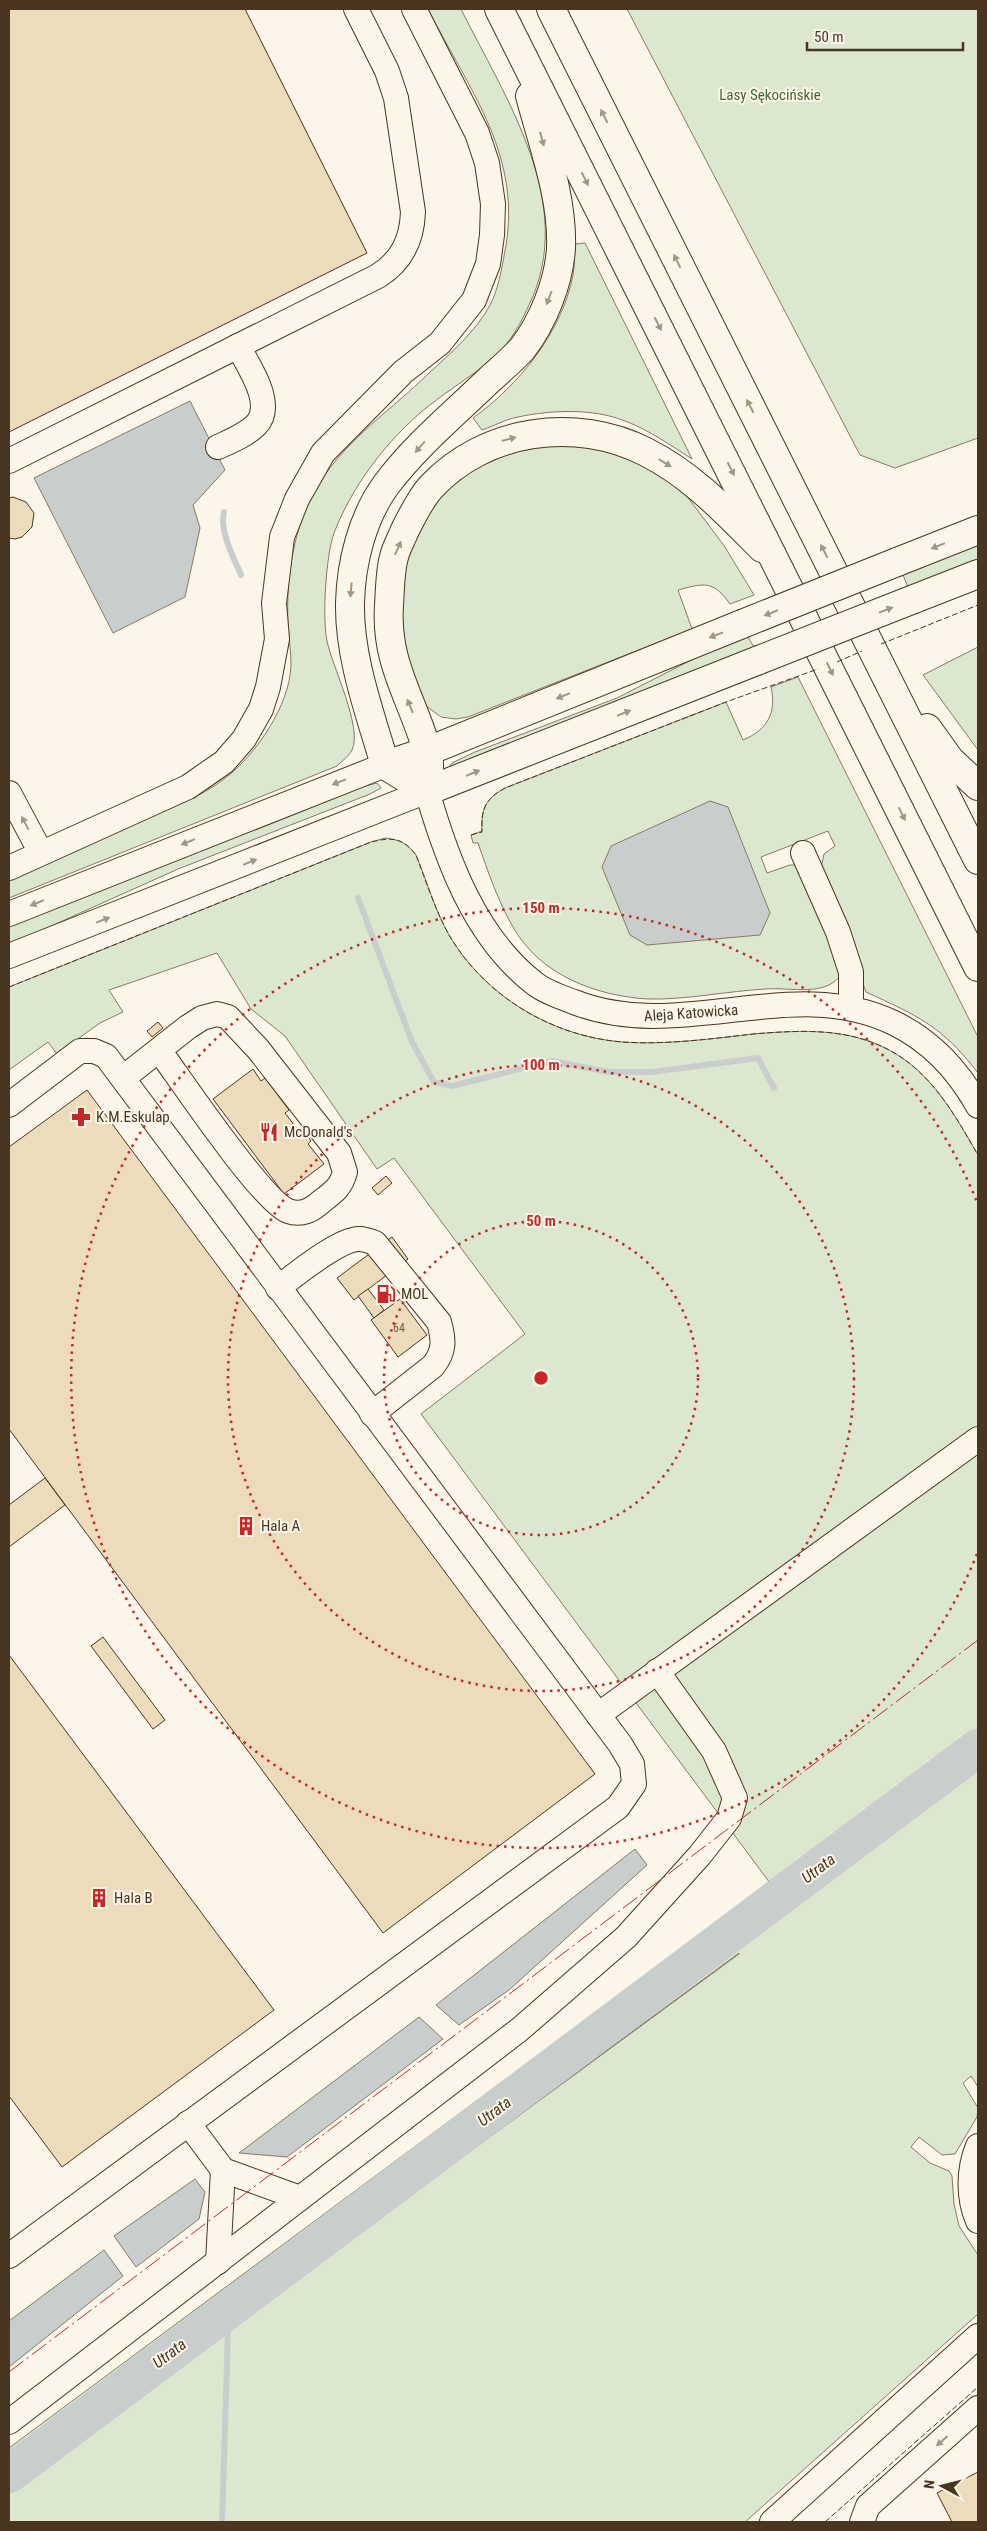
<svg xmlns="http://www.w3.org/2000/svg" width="987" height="2531" viewBox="0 0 987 2531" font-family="'Roboto Condensed',sans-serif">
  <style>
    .green { fill: #dce7d0; stroke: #887966; fill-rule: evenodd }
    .water { fill: #c9cecd; stroke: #887966 }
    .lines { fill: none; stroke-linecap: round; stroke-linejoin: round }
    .stream { stroke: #c9cecd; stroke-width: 6 }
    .river { stroke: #c9cecd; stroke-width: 38 }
    .building { fill: #ecdcbc; stroke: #4a3520 }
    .minor-casing { stroke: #4a3520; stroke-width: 26 }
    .major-casing { stroke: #4a3520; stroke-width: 30 }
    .highway-casing { stroke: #4a3520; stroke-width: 30 }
    .minor { stroke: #fbf6e9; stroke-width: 24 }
    .major { stroke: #fbf6e9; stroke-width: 28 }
    .highway { stroke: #fbf6e9; stroke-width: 28 }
    .major-bridge-casing { stroke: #4a3520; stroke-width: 30; stroke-linecap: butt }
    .major-bridge { stroke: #fbf6e9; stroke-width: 28 }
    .fence { stroke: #4a3520; stroke-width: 1; stroke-dasharray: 6 2.5; stroke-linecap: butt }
    .power { stroke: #c62828; stroke-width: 1; stroke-dasharray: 18 4 2.5 4; stroke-linecap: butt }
    .oneway { fill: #a29684 }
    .ring { fill: none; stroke: #c62828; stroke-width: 2.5; stroke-dasharray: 2.5 5 }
    .labels { text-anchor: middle; stroke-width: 4; stroke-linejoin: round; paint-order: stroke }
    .number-label { font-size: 12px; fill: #725f47 }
    .park-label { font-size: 15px; fill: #436837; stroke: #fbf6e9 }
    .street-label { font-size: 15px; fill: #4a3520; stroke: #fbf6e9 }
    .poi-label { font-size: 15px; fill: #4a3520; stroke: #fbf6e9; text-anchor: start }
    .water-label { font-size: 16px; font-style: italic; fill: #4a3520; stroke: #fbf6e9 }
    .centre { fill: #c62828; stroke: #fbf6e9; stroke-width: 2.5 }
    .ring-label { font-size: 15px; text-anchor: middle; font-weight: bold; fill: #c62828; stroke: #fbf6e9; stroke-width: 4; stroke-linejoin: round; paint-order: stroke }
  </style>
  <rect width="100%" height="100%" fill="#fbf6e9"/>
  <g class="green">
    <path d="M428 9H461C505 98 578 204 529 305 521 323 510 342 496 356 474 375 448 390 426 408 387 440 352 486 334 533 326 555 322 618 327 641 332 666 363 728 352 750 349 756 342 761 337 766L9 898V879C54 859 99 839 143 819 170 808 201 797 224 779 256 755 290 705 291 665 291 652 289 638 288 625 286 577 293 526 319 484 347 438 393 409 430 372 451 353 477 330 490 305 498 290 501 272 504 256 525 158 470 92 428 9Z"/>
    <polygon points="627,9 978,9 978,438 895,468 860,455"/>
    <path d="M585 243 692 459C670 445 649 430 625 421 593 408 551 410 518 417 506 419 494 426 482 430L473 418C519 385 562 332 573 275 575 265 574 254 575 244Z"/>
    <path d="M548 438 633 457 674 479 725 547 754 595 730 604C713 580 704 583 678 590L692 629 468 717 456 719 441 717 422 703 397 627 408 545 424 513 446 488 475 463Z"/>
    <polygon points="978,544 978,559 908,587 903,575"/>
    <polygon points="748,637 755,649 451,768 450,766 452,763 475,752 617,698 705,653"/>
    <polygon points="978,647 978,750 923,675"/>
    <path d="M798 677 978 1037V1073C942 1026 918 1016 866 992L821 868 824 854 835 846 828 831 761 857 767 873 790 865H796L843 972C828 998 791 987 766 989 727 991 687 1000 648 999 596 996 540 975 513 927 498 901 488 872 478 843H473L471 835 482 831C481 809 485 799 505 788L726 702 743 740C767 730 777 713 771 687Z"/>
    <polygon points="377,783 381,788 370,794 178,869 9,945 9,926 362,787"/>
    <path d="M385 838C400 840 407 843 416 855 427 881 435 910 449 935 485 996 551 1036 622 1042 665 1045 710 1039 753 1034 803 1030 852 1027 896 1054 934 1077 956 1117 978 1155V2087L971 2076 963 2083 978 2108 977 2117 955 2154 942 2155 919 2137 911 2147 930 2163 949 2171 952 2176 954 2204 959 2226 978 2255V2314L745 2522H9V2448L770 1883 421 1414 525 1334 394 1158 377 1169 285 1036 251 1009 217 953 109 990 123 1012 100 1023 57 1054 48 1042 9 1070V987L371 842ZM739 1953V1954L276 2294Z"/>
  </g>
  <g class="water">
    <polygon points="190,401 225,470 193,505 200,528 185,597 113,633 34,478"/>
    <polygon points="710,801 728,807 770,913 760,935 647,945 630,935 602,867 611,846"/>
    <polygon points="635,1849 647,1865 509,1990 459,2025 436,2005"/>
    <polygon points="419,2017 443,2039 287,2157 239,2153"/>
    <polygon points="195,2179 205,2192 199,2219 136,2267 114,2236"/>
    <polygon points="104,2250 123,2276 9,2367 9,2321"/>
  </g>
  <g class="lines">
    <g class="stream">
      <path d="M224 512C219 531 234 558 241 575"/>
      <polyline points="358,898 412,1042 434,1082 452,1086 552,1061 609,1072 652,1072 758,1058 774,1088"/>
      <polyline points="222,2522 228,2331 231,2308"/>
    </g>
    <polyline class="river" points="9,2474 978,1748"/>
  </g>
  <g class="building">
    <polygon points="9,9 245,9 367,253 9,432"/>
    <polygon points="13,497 26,502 34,513 32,527 22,537 15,539 9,538 9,498"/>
    <polygon points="158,1022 163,1028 152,1037 147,1031"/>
    <polygon points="253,1069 261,1081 265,1078 289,1110 285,1113 301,1134 304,1131 311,1141 308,1144 324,1164 284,1194 213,1099"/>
    <polygon points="87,1090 595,1774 383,1933 9,1429 9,1147"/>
    <polygon points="386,1176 392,1183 378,1195 372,1188"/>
    <polygon points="392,1237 408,1259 354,1300 337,1278"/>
    <polygon points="368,1289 384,1310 374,1318 358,1296"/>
    <polygon points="400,1299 427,1335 398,1357 371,1320"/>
    <polygon points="45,1478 65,1505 9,1547 9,1505"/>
    <polygon points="103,1637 165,1720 153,1729 91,1646"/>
    <polygon points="9,1655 274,2010 62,2167 9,2096"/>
    <polygon points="978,2472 978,2522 952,2522 937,2493"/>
  </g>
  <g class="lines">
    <g class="minor-casing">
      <g id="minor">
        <path d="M218 447C231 441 246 435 256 425 276 404 248 366 238 346"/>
        <path d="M9 461 378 276C402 261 412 240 413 212L396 98 387 71 356 9"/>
        <polyline points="9,793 41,853"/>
        <polyline points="803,853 838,932 851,972 851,1008"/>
        <polyline points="9,868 188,787 224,762 244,739 261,709 268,687 277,639 274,603 282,537 297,499 323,453 403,372 440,343 474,300 488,264 492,235 493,204 487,163 477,133 414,9"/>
        <polyline points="9,914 385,765"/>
        <path d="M9 956 427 791C447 860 475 937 534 983 545 992 561 997 574 1002 681 1044 791 973 894 1023 931 1041 958 1070 978 1106"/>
        <path d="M123 1078 188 1027 202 1018 217 1014 228 1017 258 1049 339 1153 345 1172C341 1187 334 1192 322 1201 312 1210 302 1216 288 1211 261 1200 181 1080 159 1050"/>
        <polyline points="9,1105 80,1051 94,1051 106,1056 620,1744 632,1764 634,1784 618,1807 9,2256"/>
        <path d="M278 1288C295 1275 339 1239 359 1239 365 1239 370 1241 375 1243L439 1322C444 1340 445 1351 433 1366L372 1414"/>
        <polyline points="598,1715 978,1439"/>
        <polyline points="188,2123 223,2170 300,2198"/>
        <path d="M978 2146C968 2170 968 2198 978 2221"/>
        <polyline points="218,2262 223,2170"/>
        <polyline points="9,2422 519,2030 626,1937 700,1855 729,1818 735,1798 714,1751 657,1671"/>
        <polyline points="772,2522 978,2336"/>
        <polyline points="862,2522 868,2506 978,2408"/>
      </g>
    </g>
    <g class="major-casing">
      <g id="major">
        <polyline points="897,562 978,530"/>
        <polyline points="914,599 978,574"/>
        <polyline points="385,765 427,791 759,660"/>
        <polyline points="385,765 428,751 742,624"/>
      </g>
    </g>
    <g class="highway-casing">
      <g id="highway">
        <polyline points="499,9 978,967"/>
        <polyline points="551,9 978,860"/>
        <polyline points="927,728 950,760 978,786"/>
        <path d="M385 765C370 713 349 658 350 603 351 563 362 518 386 485 415 446 454 414 489 380 500 370 512 360 522 349 543 322 559 282 561 248 563 197 543 145 530 96"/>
        <path d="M427 791C428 778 431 761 427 750 412 698 385 663 389 605 390 590 390 571 394 557 396 548 401 540 404 532 411 518 420 499 431 487 485 429 576 416 646 452 692 475 726 512 762 548"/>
      </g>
    </g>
    <use href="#minor" class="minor"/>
    <use href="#major" class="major"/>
    <use href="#highway" class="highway"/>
    <g class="major-bridge-casing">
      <g id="major-bridge">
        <polyline points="742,624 897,562"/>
        <polyline points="759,660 914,599"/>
      </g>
    </g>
    <use href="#major-bridge" class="major-bridge"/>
    <g class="fence">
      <polyline points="881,644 978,605"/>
      <polyline points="837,662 862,651"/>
      <path d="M471 835 482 832C481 809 485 799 505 788L726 702 818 669"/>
      <path d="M9 987 371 842C392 837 402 837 416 855 426 881 435 910 449 935 485 996 551 1036 622 1042 665 1045 710 1039 753 1034 803 1030 852 1027 896 1054 934 1077 956 1117 978 1155"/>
      <polyline points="825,2522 978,2387"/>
    </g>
    <polyline class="power" points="9,2372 978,1640"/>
  </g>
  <defs><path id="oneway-solid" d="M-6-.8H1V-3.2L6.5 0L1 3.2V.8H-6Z" transform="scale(1.25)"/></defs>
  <g class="oneway">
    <use href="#oneway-solid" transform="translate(604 116) rotate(-117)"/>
    <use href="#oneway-solid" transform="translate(542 139) rotate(75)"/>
    <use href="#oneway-solid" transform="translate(585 179) rotate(63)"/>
    <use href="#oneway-solid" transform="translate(677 261) rotate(-117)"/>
    <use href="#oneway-solid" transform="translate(549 298) rotate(111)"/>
    <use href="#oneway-solid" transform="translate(658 324) rotate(63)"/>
    <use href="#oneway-solid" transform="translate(750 406) rotate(-117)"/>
    <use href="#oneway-solid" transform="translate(509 439) rotate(-15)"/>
    <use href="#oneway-solid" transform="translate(420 447) rotate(131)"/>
    <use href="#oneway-solid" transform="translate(665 463) rotate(31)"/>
    <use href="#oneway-solid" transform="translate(731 469) rotate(63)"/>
    <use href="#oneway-solid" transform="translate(938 546) rotate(158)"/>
    <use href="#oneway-solid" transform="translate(398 548) rotate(-66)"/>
    <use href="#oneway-solid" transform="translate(824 551) rotate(-117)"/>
    <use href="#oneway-solid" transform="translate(351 590) rotate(95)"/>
    <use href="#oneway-solid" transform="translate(886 610) rotate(-21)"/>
    <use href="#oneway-solid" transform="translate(771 613) rotate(158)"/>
    <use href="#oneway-solid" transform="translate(716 635) rotate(159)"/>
    <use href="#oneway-solid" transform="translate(830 669) rotate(64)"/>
    <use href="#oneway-solid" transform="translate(563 696) rotate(158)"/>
    <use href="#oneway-solid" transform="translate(410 706) rotate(-112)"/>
    <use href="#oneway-solid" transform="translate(624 713) rotate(-22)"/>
    <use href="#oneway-solid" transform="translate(473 773) rotate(-22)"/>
    <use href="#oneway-solid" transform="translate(339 782) rotate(159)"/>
    <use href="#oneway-solid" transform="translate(902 814) rotate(64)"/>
    <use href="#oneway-solid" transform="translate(25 823) rotate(-118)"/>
    <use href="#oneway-solid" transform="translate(188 842) rotate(158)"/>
    <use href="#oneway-solid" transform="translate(250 862) rotate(-22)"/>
    <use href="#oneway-solid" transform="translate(37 903) rotate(158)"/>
    <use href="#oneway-solid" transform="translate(103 920) rotate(-21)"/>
    <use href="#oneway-solid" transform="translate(942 2441) rotate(139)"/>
  </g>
  <g class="ring">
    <circle cx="541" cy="1378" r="157"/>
    <circle cx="541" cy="1378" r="313"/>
    <path d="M977 1554A470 470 0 1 1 977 1202"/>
  </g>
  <defs>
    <g id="pharmacy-bare" transform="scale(1.5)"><path d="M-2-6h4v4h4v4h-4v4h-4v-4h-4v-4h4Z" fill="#c62828" stroke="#fbf6e9" stroke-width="2.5" paint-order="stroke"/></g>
    <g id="restaurant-bare" transform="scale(1.5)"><path d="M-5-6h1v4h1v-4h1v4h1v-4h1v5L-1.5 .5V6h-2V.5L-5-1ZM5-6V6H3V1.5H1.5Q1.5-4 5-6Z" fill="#c62828" stroke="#fbf6e9" stroke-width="2.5" paint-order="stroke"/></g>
    <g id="fuel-bare" transform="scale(1.5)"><path d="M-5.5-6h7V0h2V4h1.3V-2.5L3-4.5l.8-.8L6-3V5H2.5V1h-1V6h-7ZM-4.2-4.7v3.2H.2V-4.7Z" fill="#c62828" stroke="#fbf6e9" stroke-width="2.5" paint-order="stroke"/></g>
    <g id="building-bare" transform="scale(1.5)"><path d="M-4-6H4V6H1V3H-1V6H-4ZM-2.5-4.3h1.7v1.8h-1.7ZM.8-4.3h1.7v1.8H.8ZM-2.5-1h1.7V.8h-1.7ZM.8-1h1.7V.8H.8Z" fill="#c62828" stroke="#fbf6e9" stroke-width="2.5" paint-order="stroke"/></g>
  </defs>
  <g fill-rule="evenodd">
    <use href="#pharmacy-bare" x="81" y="1117"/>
    <use href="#restaurant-bare" x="269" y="1132"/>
    <use href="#fuel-bare" x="386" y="1294"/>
    <use href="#building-bare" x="246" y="1526"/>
    <use href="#building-bare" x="99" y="1898"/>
  </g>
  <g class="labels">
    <g class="number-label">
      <text x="399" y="1332">64</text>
    </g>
    <g class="park-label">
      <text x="770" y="100">Lasy Sękocińskie</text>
    </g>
    <g class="street-label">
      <text transform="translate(691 1013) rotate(-4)" y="5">Aleja Katowicka</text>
    </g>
    <g class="poi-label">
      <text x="96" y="1122">K.M.Eskulap</text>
      <text x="284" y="1137">McDonald's</text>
      <text x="401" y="1299">MOL</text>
      <text x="261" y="1531">Hala A</text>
      <text x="114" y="1903">Hala B</text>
    </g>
    <g class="water-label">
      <text transform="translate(818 1868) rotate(-37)" y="6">Utrata</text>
      <text transform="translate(494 2111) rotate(-37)" y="6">Utrata</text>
      <text transform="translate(169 2353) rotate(-37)" y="6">Utrata</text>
    </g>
  </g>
  <circle cx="541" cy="1378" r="8" class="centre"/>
  <g class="ring-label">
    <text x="541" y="913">150 m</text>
    <text x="541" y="1070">100 m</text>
    <text x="541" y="1226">50 m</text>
  </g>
  <rect width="987" height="2531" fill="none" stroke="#4a3520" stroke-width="20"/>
  <g transform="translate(942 2486) rotate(277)" stroke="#fbf6e9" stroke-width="4" paint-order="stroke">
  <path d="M0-4L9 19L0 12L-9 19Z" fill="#4a3520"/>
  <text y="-8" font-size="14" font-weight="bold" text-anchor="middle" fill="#4a3520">N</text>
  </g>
  <path d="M807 42v8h156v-8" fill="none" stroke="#4a3520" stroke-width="2.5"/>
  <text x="814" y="42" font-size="15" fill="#4a3520" stroke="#fbf6e9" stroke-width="4" paint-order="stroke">50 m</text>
</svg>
